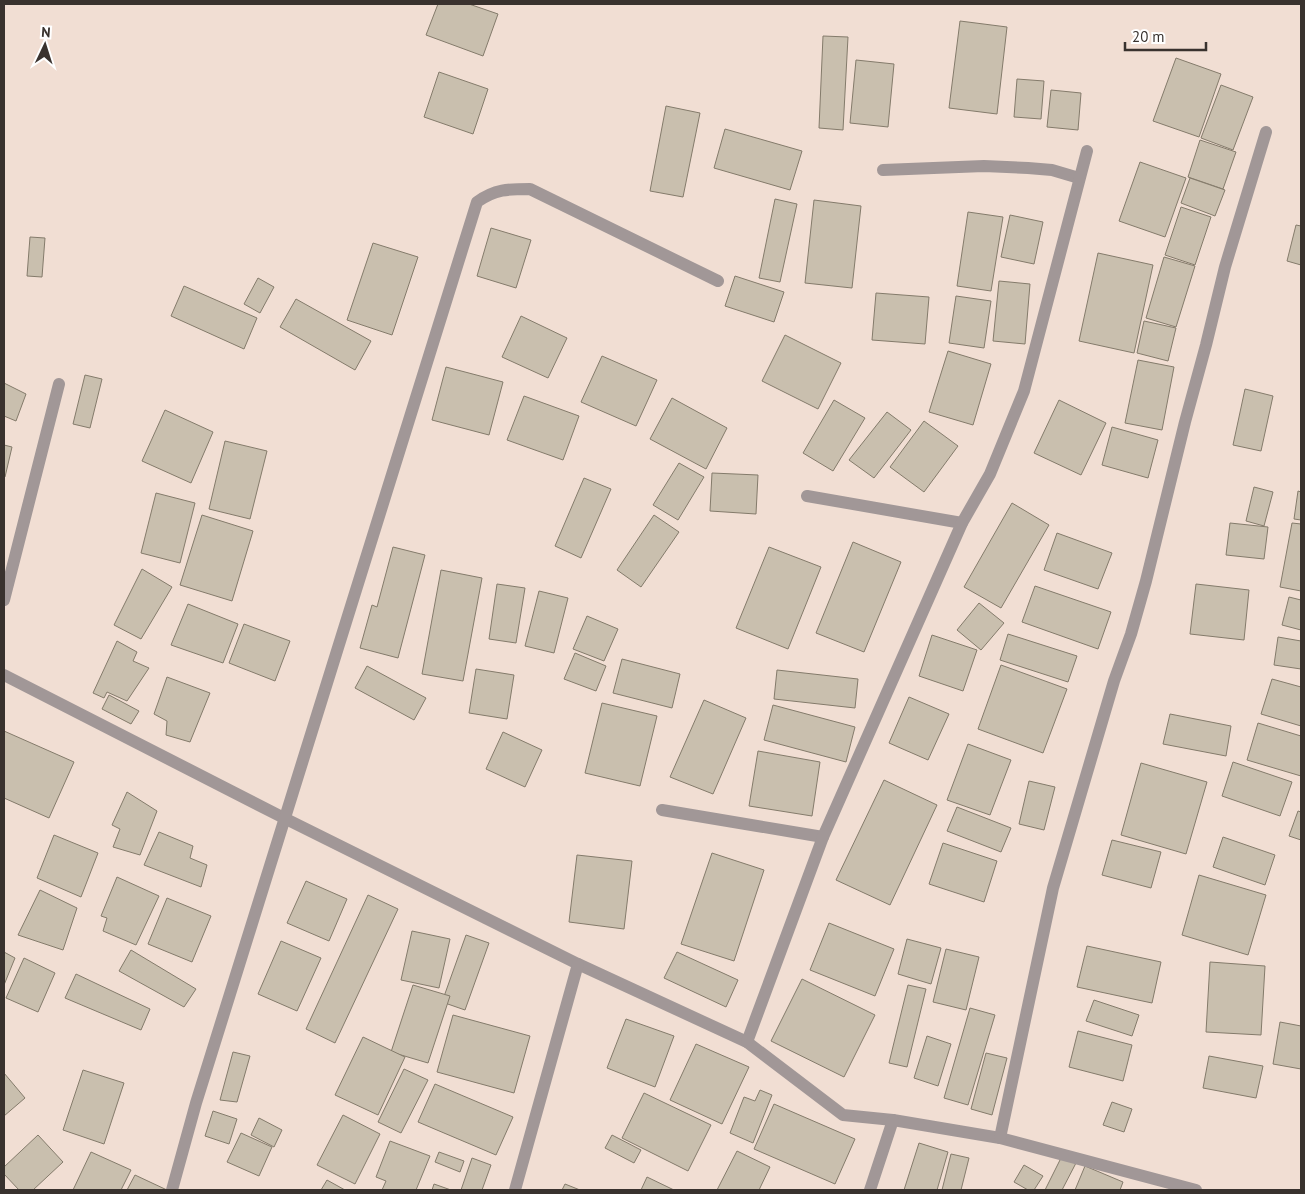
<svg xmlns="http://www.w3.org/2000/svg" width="1305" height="1194" viewBox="0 0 1305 1194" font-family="'PT Sans',sans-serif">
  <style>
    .building { fill: #c9bfae; stroke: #847b6b }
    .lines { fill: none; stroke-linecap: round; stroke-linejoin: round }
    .minor { stroke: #a19797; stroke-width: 12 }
  </style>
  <rect width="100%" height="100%" fill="#f1ded3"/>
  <g class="building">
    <polygon points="438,4 469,4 498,14 483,56 426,35"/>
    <polygon points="960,21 1007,27 997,114 949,108"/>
    <polygon points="823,36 848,37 843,130 819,128"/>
    <polygon points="1176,58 1221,74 1199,137 1153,121"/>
    <polygon points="856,60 894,64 888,127 850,123"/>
    <polygon points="439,72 488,89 473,134 424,117"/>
    <polygon points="1017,79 1044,81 1041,119 1014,117"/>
    <polygon points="1221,85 1253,97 1233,150 1201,138"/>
    <polygon points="1051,90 1081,93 1078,130 1047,127"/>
    <polygon points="666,106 700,113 683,197 650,191"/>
    <polygon points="725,129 802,151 790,190 714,168"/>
    <polygon points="1200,140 1236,152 1223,189 1188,177"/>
    <polygon points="1140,162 1186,178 1165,237 1119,221"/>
    <polygon points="1190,178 1225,190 1215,216 1181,203"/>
    <polygon points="775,199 797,204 780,282 759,278"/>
    <polygon points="814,200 861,206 852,288 805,283"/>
    <polygon points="1181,207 1211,217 1195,265 1165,255"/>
    <polygon points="968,212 1003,217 991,291 957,286"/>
    <polygon points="1010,215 1043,222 1034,264 1001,257"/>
    <polygon points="1296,225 1301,226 1301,265 1287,261"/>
    <polygon points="491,228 531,240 516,288 477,276"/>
    <polygon points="30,237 45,238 42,277 27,276"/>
    <polygon points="373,243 418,257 392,335 347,320"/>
    <polygon points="1098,253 1153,265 1134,353 1079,341"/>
    <polygon points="1164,257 1195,266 1176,327 1146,318"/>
    <polygon points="735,276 784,292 774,322 725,306"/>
    <polygon points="258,278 274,287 260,313 244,304"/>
    <polygon points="999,281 1030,284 1025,344 993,341"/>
    <polygon points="184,286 257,318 244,349 171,316"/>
    <polygon points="876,293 929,297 925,344 872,340"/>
    <polygon points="956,296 991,301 984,348 949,343"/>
    <polygon points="296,299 371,341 355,370 280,327"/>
    <polygon points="521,316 567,338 548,378 502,357"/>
    <polygon points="1144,321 1176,328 1168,361 1137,353"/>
    <polygon points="785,335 841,363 818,409 762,381"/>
    <polygon points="948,351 991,364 973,425 929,412"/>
    <polygon points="602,356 657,380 636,426 581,402"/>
    <polygon points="1138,360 1174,367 1162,430 1125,423"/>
    <polygon points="446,367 503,382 489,435 432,420"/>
    <polygon points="85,375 102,379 90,428 73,424"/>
    <polygon points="4,383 26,394 16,421 4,416"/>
    <polygon points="1245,389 1273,396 1261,451 1233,445"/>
    <polygon points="524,396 579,416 563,460 507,440"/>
    <polygon points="672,398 727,428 706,469 650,439"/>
    <polygon points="834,400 865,418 833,471 803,453"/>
    <polygon points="1059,400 1106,423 1081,475 1034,453"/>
    <polygon points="165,410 213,432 191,483 142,461"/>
    <polygon points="887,412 911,430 874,478 849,460"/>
    <polygon points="924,421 958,446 924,492 890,467"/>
    <polygon points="1112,427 1158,440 1148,478 1102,465"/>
    <polygon points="225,441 267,451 250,519 209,509"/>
    <polygon points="4,445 12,447 5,477 4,477"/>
    <polygon points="679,463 704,477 678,520 653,505"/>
    <polygon points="712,473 758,475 756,514 710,511"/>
    <polygon points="584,478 611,489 581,558 555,546"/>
    <polygon points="1254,487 1273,492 1264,526 1246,521"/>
    <polygon points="1298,491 1301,492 1301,520 1294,519"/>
    <polygon points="156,493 195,503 180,563 141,553"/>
    <polygon points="1012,503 1049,525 1001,608 964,587"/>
    <polygon points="202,515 253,531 232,601 180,585"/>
    <polygon points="654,515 679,532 641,587 617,570"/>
    <polygon points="1230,523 1268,527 1264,559 1226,555"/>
    <polygon points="1292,523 1301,524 1301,591 1280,587"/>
    <polygon points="1057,533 1112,553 1098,589 1044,570"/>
    <polygon points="853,542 901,562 864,652 816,633"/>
    <polygon points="393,547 425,555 398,658 360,648 372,605 377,607"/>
    <polygon points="769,547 821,567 788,649 736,628"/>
    <polygon points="142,569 172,587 141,639 114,625"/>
    <polygon points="441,570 482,578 463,681 422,674"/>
    <polygon points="497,584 525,588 516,643 489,639"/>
    <polygon points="1196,584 1249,590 1244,640 1190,634"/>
    <polygon points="1035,586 1111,612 1098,649 1022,622"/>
    <polygon points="539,591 568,598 554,653 525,646"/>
    <polygon points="1289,597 1301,600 1301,630 1282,625"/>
    <polygon points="979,603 1004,623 981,650 957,630"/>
    <polygon points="188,604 238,624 223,663 171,645"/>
    <polygon points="587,616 618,629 604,661 573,649"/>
    <polygon points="244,624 290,641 275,681 229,663"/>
    <polygon points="1008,634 1077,656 1068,682 1000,660"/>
    <polygon points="932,635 977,650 963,691 919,676"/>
    <polygon points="1278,637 1301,641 1301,669 1274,665"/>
    <polygon points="117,641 137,652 133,661 149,668 127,701 107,692 104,698 93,693"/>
    <polygon points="575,653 606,666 596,691 564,679"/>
    <polygon points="622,659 680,674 672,708 613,693"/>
    <polygon points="1001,665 1067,689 1043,753 978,729"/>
    <polygon points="367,666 426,698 414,720 355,688"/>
    <polygon points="476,669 514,675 507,719 469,713"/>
    <polygon points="777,670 858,679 855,708 774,699"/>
    <polygon points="167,677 210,693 190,742 166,735 167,721 154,714"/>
    <polygon points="1272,679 1301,687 1301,726 1261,714"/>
    <polygon points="109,695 139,711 131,724 102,709"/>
    <polygon points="909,697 949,714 928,760 889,743"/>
    <polygon points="704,700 746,718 713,794 670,777"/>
    <polygon points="602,703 657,716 640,786 585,773"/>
    <polygon points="773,705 855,727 846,762 764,740"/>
    <polygon points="1170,714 1231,726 1226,756 1163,744"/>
    <polygon points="1258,723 1301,736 1301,776 1247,760"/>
    <polygon points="4,731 74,762 49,818 4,798"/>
    <polygon points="503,732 542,750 525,787 486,769"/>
    <polygon points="968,744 1011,760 990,815 947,800"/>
    <polygon points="758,751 820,762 812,816 749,806"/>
    <polygon points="1233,762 1292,782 1280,816 1222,796"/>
    <polygon points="1141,763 1207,782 1186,854 1121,835"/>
    <polygon points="884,780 937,805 890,905 836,880"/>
    <polygon points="1029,781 1055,787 1044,830 1019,824"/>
    <polygon points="127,792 157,811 140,855 113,847 120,829 112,825"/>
    <polygon points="957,807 1011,828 1001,852 947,831"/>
    <polygon points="1298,811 1301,812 1301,840 1289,836"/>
    <polygon points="159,832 193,846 190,858 207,865 201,887 144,865"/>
    <polygon points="54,835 98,853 81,897 37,878"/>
    <polygon points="1223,837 1275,855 1265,885 1213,867"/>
    <polygon points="1112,840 1161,852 1151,888 1102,875"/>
    <polygon points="943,843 997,861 984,902 929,884"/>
    <polygon points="712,853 764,870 734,961 681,944"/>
    <polygon points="577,855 632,861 624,929 569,922"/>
    <polygon points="1199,875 1266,895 1248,955 1182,935"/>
    <polygon points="117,877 159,896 136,945 103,931 107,918 101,916"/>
    <polygon points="306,881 347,899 329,941 287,923"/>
    <polygon points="40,890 77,908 63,950 18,935"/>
    <polygon points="368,895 398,909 335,1043 306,1029"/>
    <polygon points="167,898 211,916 192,962 148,944"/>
    <polygon points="829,923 894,949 875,996 810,970"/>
    <polygon points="412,931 450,939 439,988 401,980"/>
    <polygon points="466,935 489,943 465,1010 442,1002"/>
    <polygon points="907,939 941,948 931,984 898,974"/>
    <polygon points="281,941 321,958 297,1011 258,994"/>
    <polygon points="1087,946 1161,962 1152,1003 1077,987"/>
    <polygon points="946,949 979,957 966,1010 933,1002"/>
    <polygon points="131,950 196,989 184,1007 119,971"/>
    <polygon points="4,952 15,958 4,985"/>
    <polygon points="677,952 738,980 726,1007 664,978"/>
    <polygon points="24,958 55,973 38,1012 6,998"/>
    <polygon points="1210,962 1265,966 1261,1035 1206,1032"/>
    <polygon points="76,974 150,1009 141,1030 65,998"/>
    <polygon points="802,979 875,1015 844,1077 771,1041"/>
    <polygon points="413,985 450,996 428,1063 391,1052"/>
    <polygon points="908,985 926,989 907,1067 889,1063"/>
    <polygon points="1094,1000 1139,1015 1132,1036 1086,1021"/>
    <polygon points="970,1008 995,1015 968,1105 944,1098"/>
    <polygon points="453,1015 530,1036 514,1093 437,1072"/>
    <polygon points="626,1019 674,1036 655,1087 607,1068"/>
    <polygon points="1280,1022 1301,1026 1301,1069 1273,1064"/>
    <polygon points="1078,1031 1132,1045 1123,1081 1069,1067"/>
    <polygon points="927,1036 951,1044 938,1086 914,1078"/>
    <polygon points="363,1037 405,1057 378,1115 335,1095"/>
    <polygon points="696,1044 749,1067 722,1124 670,1100"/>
    <polygon points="233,1052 250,1056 237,1102 220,1100"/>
    <polygon points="986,1053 1007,1058 992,1115 971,1109"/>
    <polygon points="1209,1056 1263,1066 1256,1098 1203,1088"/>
    <polygon points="404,1069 428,1080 401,1133 378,1122"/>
    <polygon points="83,1070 124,1083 104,1144 63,1130"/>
    <polygon points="4,1073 25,1098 4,1116"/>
    <polygon points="435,1084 513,1117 496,1155 418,1122"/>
    <polygon points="760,1090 772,1095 753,1143 730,1133 744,1097 755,1101"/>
    <polygon points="644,1093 711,1125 688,1171 622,1138"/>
    <polygon points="1112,1102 1132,1109 1124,1132 1103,1125"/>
    <polygon points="774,1104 855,1139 835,1184 754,1149"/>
    <polygon points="213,1111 237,1119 229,1144 205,1136"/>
    <polygon points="343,1115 380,1134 355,1184 317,1165"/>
    <polygon points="259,1118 282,1130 274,1147 251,1135"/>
    <polygon points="241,1133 272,1147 259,1176 227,1162"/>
    <polygon points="38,1135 63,1162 33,1190 19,1190 4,1174 4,1167"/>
    <polygon points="612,1135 641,1150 634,1163 605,1148"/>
    <polygon points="390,1141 430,1156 416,1190 382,1190 386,1181 376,1177"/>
    <polygon points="919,1143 948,1152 937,1190 904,1190"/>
    <polygon points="737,1151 770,1167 759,1190 717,1190"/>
    <polygon points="91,1152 131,1170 121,1190 73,1190"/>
    <polygon points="439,1152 464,1161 460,1172 435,1162"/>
    <polygon points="951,1154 969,1158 961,1190 942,1190"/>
    <polygon points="1062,1156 1076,1163 1062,1190 1045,1190"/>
    <polygon points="472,1158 491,1165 482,1190 461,1190"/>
    <polygon points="1024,1165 1043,1176 1034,1190 1028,1190 1014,1182"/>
    <polygon points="1085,1166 1123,1182 1120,1190 1075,1190"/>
    <polygon points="135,1175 167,1190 127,1190"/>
    <polygon points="647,1177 674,1190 641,1190"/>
    <polygon points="327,1180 345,1190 321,1190"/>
    <polygon points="434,1184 451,1190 432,1190"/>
    <polygon points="565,1184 580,1190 562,1190"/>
  </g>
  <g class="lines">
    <g class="minor">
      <polyline points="883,170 984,166 1028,168 1052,170 1079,178"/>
      <polyline points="807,496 962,523"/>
      <polyline points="4,600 59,384"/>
      <polyline points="4,675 284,818 578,964 747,1042 843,1115 893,1120 1000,1138 1196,1190"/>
      <polyline points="662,810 823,837"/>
      <polyline points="747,1042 823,837 962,523 990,474 1024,391 1087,151"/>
      <polyline points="1000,1138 1053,888 1114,681 1131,634 1146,581 1185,422 1206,345 1225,267 1266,132"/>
      <path d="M172 1190 196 1103 477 202C495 189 508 189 530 189L718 281"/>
      <polyline points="515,1190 578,964"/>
      <polyline points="870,1190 893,1120"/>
    </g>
  </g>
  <rect width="1305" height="1194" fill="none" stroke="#39322e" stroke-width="10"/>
  <g transform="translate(45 45) rotate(4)" stroke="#ffffff" stroke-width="4" paint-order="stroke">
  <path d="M0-4L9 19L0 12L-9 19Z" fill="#39322e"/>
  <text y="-8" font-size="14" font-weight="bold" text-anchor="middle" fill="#39322e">N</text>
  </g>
  <path d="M1125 42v8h81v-8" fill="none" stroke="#39322e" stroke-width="2.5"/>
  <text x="1132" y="42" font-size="15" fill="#39322e" stroke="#ffffff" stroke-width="4" paint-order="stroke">20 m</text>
</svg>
